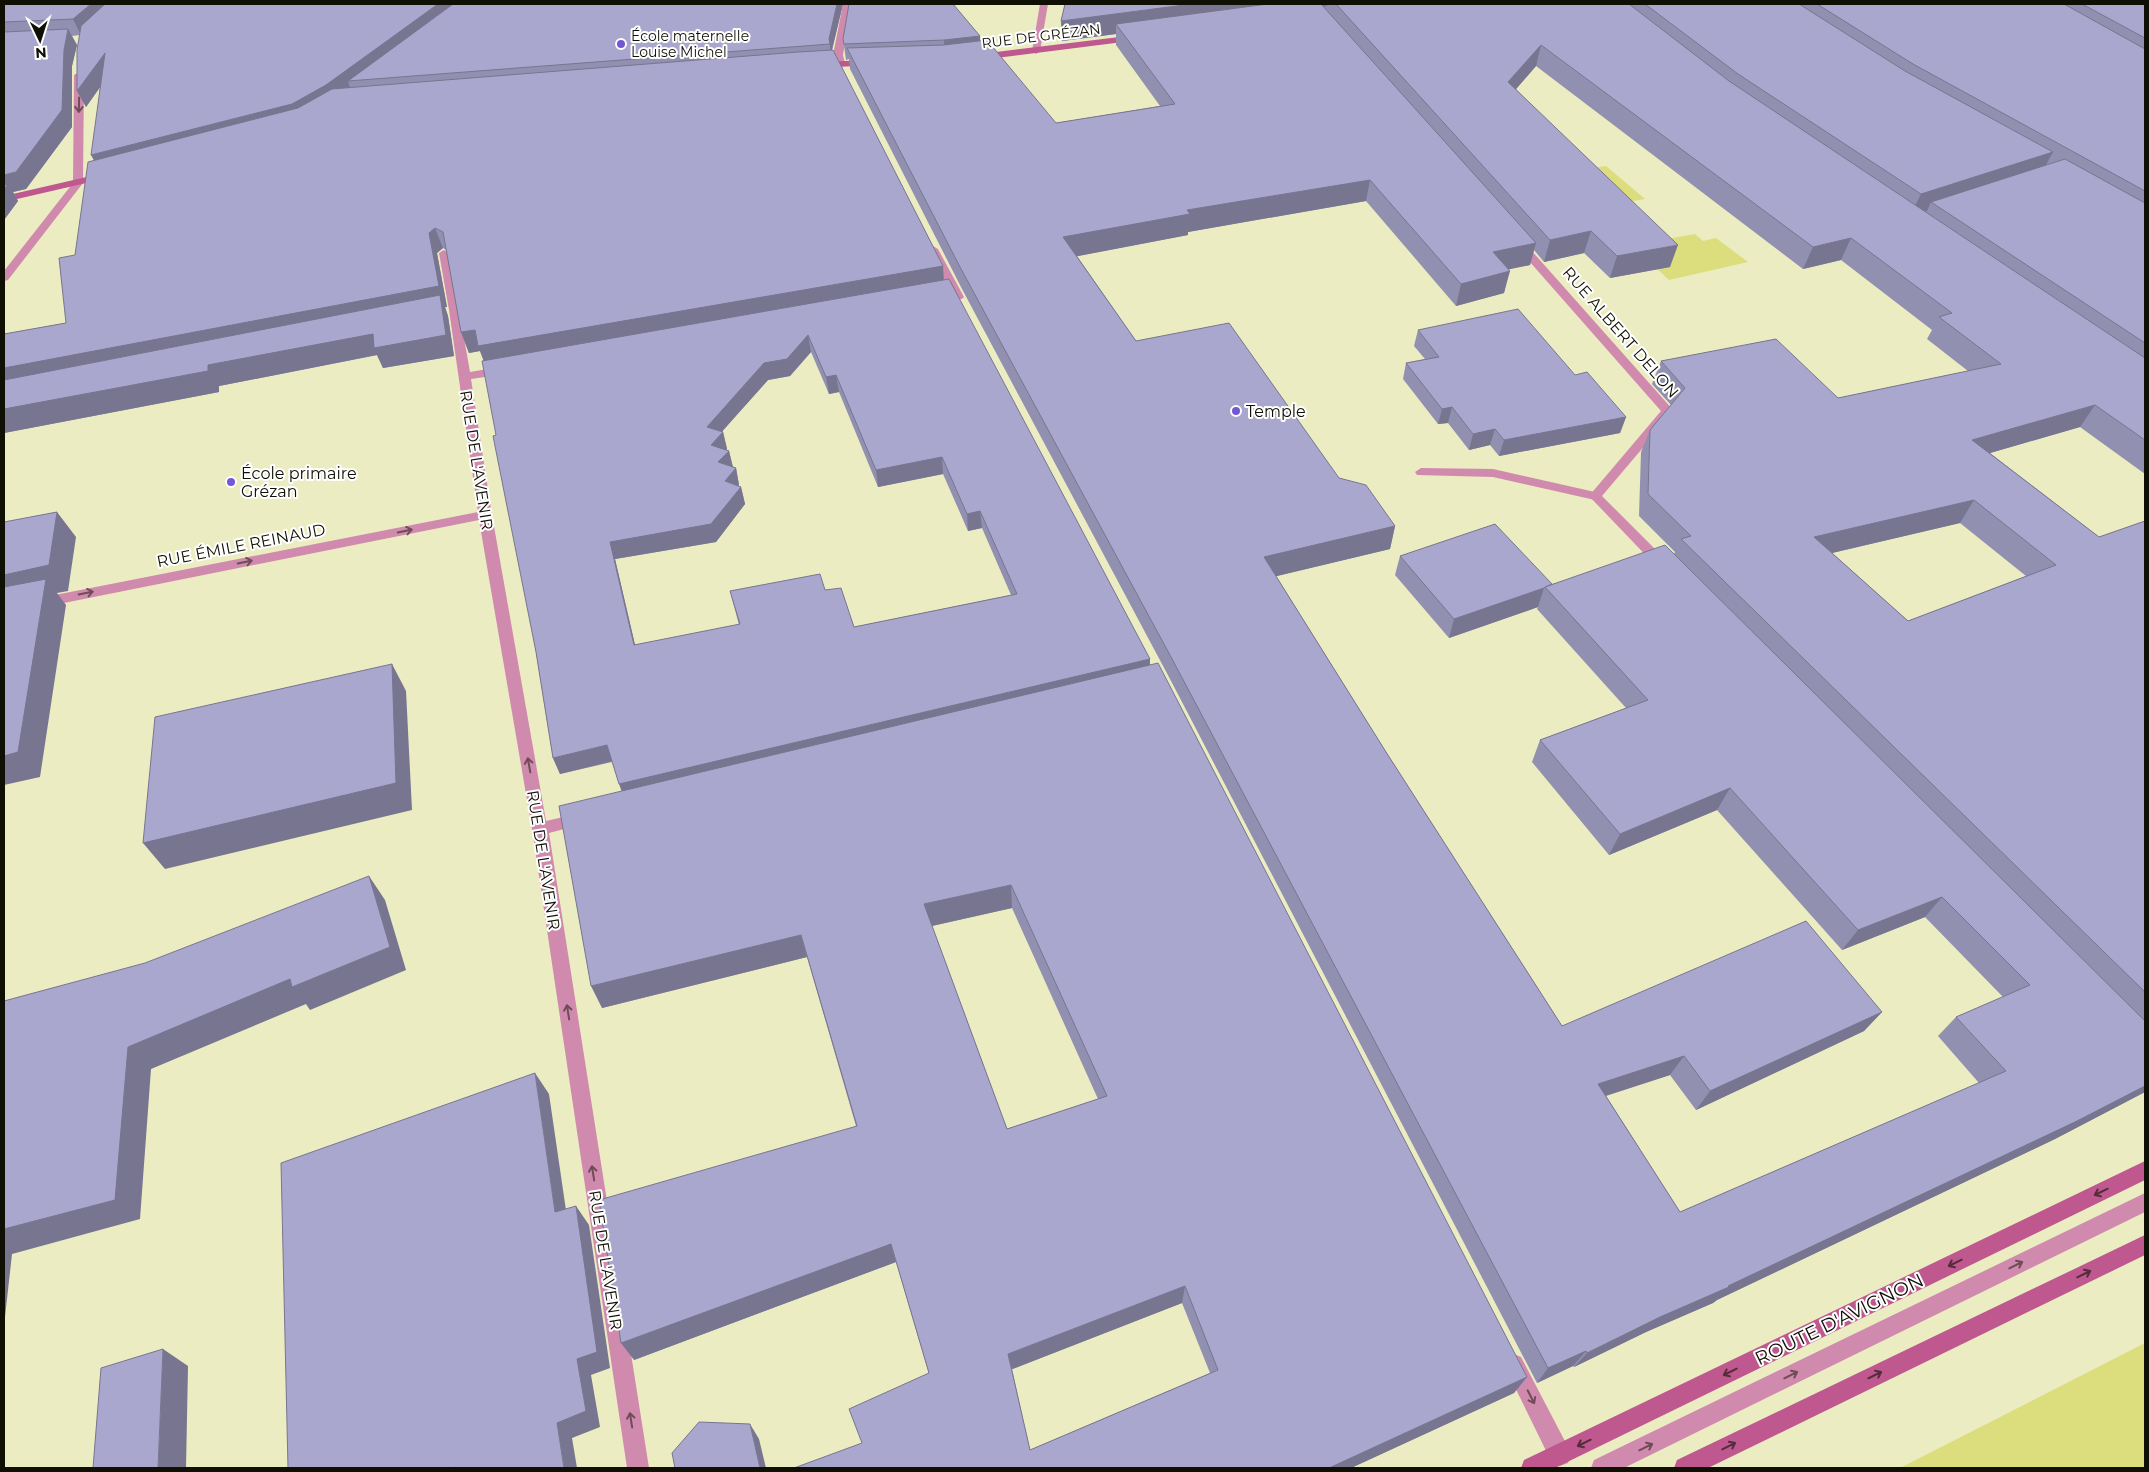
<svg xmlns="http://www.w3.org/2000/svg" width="2149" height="1472" viewBox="0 0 2149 1472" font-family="Montserrat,sans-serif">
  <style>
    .green { fill: #dcdd7d }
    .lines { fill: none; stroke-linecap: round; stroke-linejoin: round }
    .lane { fill: #d08aad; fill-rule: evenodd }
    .street { fill: #d08aad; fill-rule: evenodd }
    .secondary { fill: #be588f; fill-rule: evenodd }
    .wall { fill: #9290b1; fill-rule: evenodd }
    .shaded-wall { fill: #777590 }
    .building { fill: #aaa7ce; stroke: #777590; fill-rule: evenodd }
    .oneway { stroke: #704c58 }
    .oneway2 { stroke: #552c3b }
    .poi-dot { fill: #7259d3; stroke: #fff; stroke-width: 2 }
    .labels { text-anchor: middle; stroke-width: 4; stroke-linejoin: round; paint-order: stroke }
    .far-poi-label { font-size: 14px; fill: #0f0f03; stroke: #fff; text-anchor: start }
    .far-street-label { font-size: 14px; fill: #0f0f03; stroke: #fff }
    .street-label { font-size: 16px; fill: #0f0f03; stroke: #fff }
    .poi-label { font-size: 16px; fill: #0f0f03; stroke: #fff; text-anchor: start }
    .near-street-label { font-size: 19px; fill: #0f0f03; stroke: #fff }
  </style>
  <rect width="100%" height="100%" fill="#ebecc2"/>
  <g class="green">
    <polygon points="1606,166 1645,199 1597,207 1564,173"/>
    <polygon points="1695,234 1703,241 1716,238 1748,262 1669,280 1632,245"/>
    <polygon points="2145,1343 2145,1468 1900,1468"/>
  </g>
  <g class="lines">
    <g class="lane">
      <polygon points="843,4 851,4 843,55 845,64 840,67 835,64 833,55"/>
      <polygon points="1421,468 1493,469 1595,492 1601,496 1595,500 1493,477 1417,475 1415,472"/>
      <polygon points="2145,1193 2145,1212 1624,1468 1591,1468 1594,1460"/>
    </g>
    <g class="street">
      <polygon points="1040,4 1048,4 1040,51 1036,54 1032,51"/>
      <polygon points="79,72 84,75 83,183 8,280 4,281 4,271 73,183 74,75"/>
      <polygon points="1519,240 1523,241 1674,411 1602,496 1668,562 1670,565 1668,568 1658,568 1589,496 1661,411 1515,245 1514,243"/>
      <polygon points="933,246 938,249 964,297 962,299 954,299 952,297 928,249"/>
      <polygon points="444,250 449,253 470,372 505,366 511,370 505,374 471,379 492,515 546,821 581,813 587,815 589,819 587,823 549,833 649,1468 627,1468 532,829 479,520 4,615 4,605 478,512 449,310 439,253"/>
      <polygon points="1514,1354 1521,1357 1568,1447 1571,1455 1568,1463 1560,1466 1552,1463 1507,1371 1504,1364 1507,1357"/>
    </g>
    <g class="secondary">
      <polygon points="1136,35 1139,36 1139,40 980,60 975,57 980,54"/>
      <polygon points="868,60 871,61 871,65 821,68 816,65 821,62"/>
      <polygon points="104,173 109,176 108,178 4,202 4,196"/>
      <polygon points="2145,1161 2145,1180 1555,1468 1521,1468 1524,1460"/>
      <polygon points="2145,1235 2145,1255 1708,1468 1674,1468 1677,1460"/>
    </g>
  </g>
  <g class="wall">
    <path d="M4 4H843L832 50 943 266 944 280 1150 659V665L1527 1377 1514 1393 1351 1468 862 1443 929 1374 896 1262 634 1360 856 1126 807 957 602 1008 622 791 612 762 560 774 553 758 536 652 484 361 480 351 469 353 461 332 446 250 443 248 437 253 447 307H445L448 316 454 356 383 368 377 355 219 386V392L4 433V334L66 323 75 255 94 161 100 87 86 107 77 91 80 35 72 36 77 45 72 66V127L26 189 13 192 18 201 4 220ZM811 352 829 394 839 392 878 487 943 474 968 531 982 528 1011 595 854 627 825 590 730 591 739 625 635 645 615 559 716 542 745 504 741 487 738 486 739 485 736 468 733 467 729 451 726 450 727 449 723 432 722 431 768 380 790 376ZM1012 908 1098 1099 1007 1129 932 926ZM1182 1303 1210 1373 1030 1450 1012 1369Z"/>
    <path d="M1065 4H2145V474L2080 427 1990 453 2099 537 2145 521V1092L2055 1139 1717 1300 1713 1303 1646 1332 1574 1367 1573 1366 1537 1383 1170 679 962 289 850 69 849 59 846 60 843 39 980 36V41L1056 123 1160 106 1116 45V34L1062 41 1061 21ZM1536 66 1803 269 1841 260 1932 330 1927 339 1968 371 1838 398 1661 361 1652 384 1671 405 1650 430 1641 452 1639 516 1675 552 1674 554 1552 584 1400 556 1395 575 1449 638 1538 607 1537 609 1626 708 1540 740 1532 762 1609 855 1717 810 1842 950 1925 917 2003 997 1956 1017 1938 1036 1979 1083 1680 1212 1606 1096 1670 1075 1696 1110 1864 1031 1882 1012 1562 1026 1386 752 1276 576 1390 549 1395 526 1339 478 1136 341 1077 256 1188 235V232L1366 201 1456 306 1504 293 1509 269 1530 265 1534 250 1544 262 1584 253 1610 278 1670 267 1516 89ZM1960 523 2026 576 1908 621 1832 553Z"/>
    <polygon points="1418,330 1575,375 1626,417 1620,433 1499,456 1490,445 1469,450 1448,423 1438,424 1403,379 1406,363 1425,359 1414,346"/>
  </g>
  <g class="shaded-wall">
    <polygon points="91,4 116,4 81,35 73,19"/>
    <polygon points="438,4 465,4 348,81 350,88 299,120 100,172 91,155"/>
    <polygon points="837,4 843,4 831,54 829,39"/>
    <polygon points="1192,4 1327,4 1327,6 1123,33 1116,24 1116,34 1062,41 1061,21"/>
    <polygon points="68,29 77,45 72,66 72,127 26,189 13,192 18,201 4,220 4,175 64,50"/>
    <polygon points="980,36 981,52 945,56 944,40"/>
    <polygon points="1541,45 1536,66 1504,103 1508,82"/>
    <polygon points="105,53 113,69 86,107 77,91"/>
    <polygon points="2053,152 2041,174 1931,202 1927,211 1910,216 1921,194"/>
    <polygon points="1370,180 1366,201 1188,232 1188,235 1063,259 1063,237 1187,210"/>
    <polygon points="435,228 443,248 437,253 447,307 445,307 448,316 454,356 383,368 377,355 219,386 219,392 4,433 4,409 208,365 442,307 4,392 4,368 429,233"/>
    <polygon points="1591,231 1584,253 1544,262 1550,240"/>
    <polygon points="1851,238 1841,260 1803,269 1813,247"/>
    <polygon points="1536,243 1530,265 1487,274 1493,252"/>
    <polygon points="1678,245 1670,267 1610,278 1617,256"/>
    <polygon points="943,266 944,287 486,367 480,351 469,353 461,332"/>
    <polygon points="1510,271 1504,293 1456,306 1461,284"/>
    <polygon points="808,335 811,352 790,376 768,380 711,444 707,427 764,363"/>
    <polygon points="836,375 839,392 829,394 826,377"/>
    <polygon points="2095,405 2080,427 1959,462 1972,440"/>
    <polygon points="1452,407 1448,423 1438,424 1442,409"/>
    <polygon points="1626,417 1620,433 1499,456 1504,440"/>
    <polygon points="1495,429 1490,445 1469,450 1473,434"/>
    <polygon points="723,432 727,449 715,462 711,445"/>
    <polygon points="729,451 733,468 718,462"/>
    <polygon points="942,457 943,474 878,487 876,470"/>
    <polygon points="736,468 739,485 729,498 725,481"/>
    <polygon points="741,487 745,504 716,542 615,559 639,662 634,645 610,542"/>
    <polygon points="1974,500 1960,523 1802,560 1814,537"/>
    <polygon points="980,511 982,528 968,531 967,514"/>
    <polygon points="57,512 76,537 68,591 57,593 66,605 40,777 4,785 4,575"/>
    <polygon points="1395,526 1390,549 1261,580 1264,557"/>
    <polygon points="1544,588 1538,607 1449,638 1454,619"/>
    <polygon points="1150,659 1149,676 625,800 619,784"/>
    <polygon points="392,664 406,691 412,810 165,869 143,843"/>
    <polygon points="607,745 613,761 560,774 553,758"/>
    <polygon points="1730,788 1717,810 1609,855 1620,834"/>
    <polygon points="369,876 385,900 406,970 310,1010 306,1004 151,1069 140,1219 12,1254 4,1326 4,1229 128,1047"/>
    <polygon points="1011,885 1012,908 927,927 924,904"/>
    <polygon points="1942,897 1925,917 1842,950 1858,930"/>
    <polygon points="801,935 807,957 602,1008 591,986"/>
    <polygon points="1882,1012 1864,1031 1696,1110 1710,1091"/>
    <polygon points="1684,1056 1670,1075 1586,1102 1598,1084"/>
    <polygon points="535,1073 549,1094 569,1231 555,1212"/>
    <polygon points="2145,1086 2145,1092 2055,1139 1717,1300 1713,1303 1646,1332 1574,1367 1587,1353 1660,1317 1728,1286"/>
    <polygon points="576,1206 589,1225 610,1368 591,1375 600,1427 572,1438 577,1468 564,1468 557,1423"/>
    <polygon points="891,1244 896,1262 634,1360 621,1343"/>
    <polygon points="1185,1286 1182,1303 1010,1370 1008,1354"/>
    <polygon points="163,1349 188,1366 186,1468 158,1468"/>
    <polygon points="1586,1351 1573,1366 1537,1383 1548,1368"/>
    <polygon points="1527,1377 1514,1393 1351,1468 1329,1468"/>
    <polygon points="750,1424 759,1439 766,1468 760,1468"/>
  </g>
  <g class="building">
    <polygon points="4,4 91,4 73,19 4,22"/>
    <polygon points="105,4 438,4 326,85 292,104 91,155 105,53 77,91 77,50 81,26"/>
    <polygon points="453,4 837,4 829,39 830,44 348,81"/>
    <polygon points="849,4 953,4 980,36 944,40 844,44 843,39"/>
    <polygon points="1065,4 1192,4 1061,21"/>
    <polygon points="1268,4 1321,4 1536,243 1493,252 1510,271 1461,284 1370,180 1187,210 1190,214 1063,237 1136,341 1229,323 1339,478 1366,485 1395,526 1264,557 1386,752 1562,1026 1806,921 1882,1012 1710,1091 1684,1056 1598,1084 1680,1212 2006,1071 1956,1017 2030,985 1942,897 1858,930 1730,788 1620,834 1540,740 1648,700 1545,587 1665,545 2145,1021 2145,1086 2077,1121 1728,1286 1729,1287 1660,1317 1587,1353 1586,1351 1548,1368 1171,657 960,267 847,48 944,45 987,40 1056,123 1175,104 1116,24"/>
    <path d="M1336 4H1629L1729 81 2145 358V440L2095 405 1972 440 2099 537 2145 521V992L1681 539 1691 536 1648 494 1650 430 1685 388 1661 361 1776 339 1838 398 2001 364 1939 317 1952 313 1851 238 1813 247 1541 45 1508 82 1678 245 1617 256 1591 231 1550 240ZM1974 500 2056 565 1908 621 1814 537Z"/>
    <polygon points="1645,4 1799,4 1905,71 2053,152 1921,194 1738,74"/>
    <polygon points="1817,4 2064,4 2145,49 2145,191 1913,64"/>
    <polygon points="2082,4 2145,4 2145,38"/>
    <polygon points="68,29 64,50 62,110 16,172 4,175 4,32"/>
    <polygon points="833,50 943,266 478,346 475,330 461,332 443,232 435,228 429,233 439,286 4,368 4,334 66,323 59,258 75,255 88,162 298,108 332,89 798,52"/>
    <polygon points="2065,159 2145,203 2145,343 1931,202"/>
    <polygon points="8,184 4,189 4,185"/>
    <path d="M949 279 1150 659 619 784 607 745 553 758 536 652 493 436 496 435 482 361ZM808 335 826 377 836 375 876 470 942 457 967 514 980 511 1017 594 854 627 841 588 825 590 820 574 730 591 740 624 634 645 610 542 711 524 741 487 725 481 736 468 718 462 729 451 711 445 723 432 707 427 764 363 787 359Z"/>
    <polygon points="440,295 446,335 374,348 373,334 208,365 208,371 4,409 4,380"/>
    <polygon points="1518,309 1575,375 1587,372 1626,417 1504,440 1495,429 1473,434 1452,407 1442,409 1406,363 1439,357 1418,330"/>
    <polygon points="57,512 49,565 4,575 4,522"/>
    <polygon points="1495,524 1552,584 1545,587 1544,588 1454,619 1400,556"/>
    <polygon points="46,579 18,752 4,756 4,587"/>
    <path d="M1158 663 1527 1377 1329 1468H794L862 1443 849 1409 929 1373 891 1244 621 1343 599 1200 857 1126 801 935 591 986 559 806ZM1011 885 1107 1096 1007 1129 924 904ZM1185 1286 1218 1370 1030 1450 1008 1354Z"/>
    <polygon points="392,664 396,783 143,843 155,717"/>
    <polygon points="369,876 390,947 292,987 290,979 128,1047 115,1200 4,1229 4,1001 145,963"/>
    <polygon points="535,1073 555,1212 576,1206 597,1352 577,1359 586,1411 557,1423 564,1468 449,1468 449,1467 447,1468 288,1468 281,1163"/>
    <polygon points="163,1349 158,1468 93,1468 101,1368"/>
    <polygon points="699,1422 750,1424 760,1468 675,1468 672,1453"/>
  </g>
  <defs><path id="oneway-shaft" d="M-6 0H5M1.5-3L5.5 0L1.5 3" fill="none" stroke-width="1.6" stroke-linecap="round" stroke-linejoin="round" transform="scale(1.25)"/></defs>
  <g class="oneway">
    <use href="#oneway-shaft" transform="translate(79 105) rotate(91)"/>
    <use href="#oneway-shaft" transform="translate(405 531) rotate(-11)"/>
    <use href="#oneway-shaft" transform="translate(245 562) rotate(-11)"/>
    <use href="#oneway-shaft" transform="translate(86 593) rotate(-11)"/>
    <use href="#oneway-shaft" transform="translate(529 765) rotate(-100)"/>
    <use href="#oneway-shaft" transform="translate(568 1012) rotate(-99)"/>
    <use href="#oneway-shaft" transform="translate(593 1173) rotate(-99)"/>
    <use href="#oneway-shaft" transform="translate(2016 1265) rotate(-26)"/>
    <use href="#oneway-shaft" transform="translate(1791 1375) rotate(-26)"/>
    <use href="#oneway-shaft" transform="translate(1531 1397) rotate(63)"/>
    <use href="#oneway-shaft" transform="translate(631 1420) rotate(-99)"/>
    <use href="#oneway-shaft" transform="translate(1646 1447) rotate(-26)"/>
  </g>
  <g class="oneway2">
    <use href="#oneway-shaft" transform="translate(2101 1192) rotate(154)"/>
    <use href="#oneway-shaft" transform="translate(1955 1263) rotate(154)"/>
    <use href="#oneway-shaft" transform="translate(2084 1274) rotate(-26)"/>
    <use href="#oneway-shaft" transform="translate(1730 1372) rotate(154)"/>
    <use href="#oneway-shaft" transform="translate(1875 1375) rotate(-26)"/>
    <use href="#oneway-shaft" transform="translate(1584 1443) rotate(154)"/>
    <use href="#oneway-shaft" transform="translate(1729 1446) rotate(-27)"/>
  </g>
  <g class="poi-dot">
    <circle cx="621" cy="44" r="5"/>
    <circle cx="1236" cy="411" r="5"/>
    <circle cx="231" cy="482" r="5"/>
  </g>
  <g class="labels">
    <g class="far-poi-label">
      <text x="631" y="41">École maternelle<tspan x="631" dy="16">Louise Michel</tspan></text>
    </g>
    <g class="far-street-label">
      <text transform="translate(1041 36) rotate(-7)" y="5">RUE DE GRÉZAN</text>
    </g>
    <g class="street-label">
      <text transform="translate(1621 332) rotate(49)" y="6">RUE ALBERT DELON</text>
      <text transform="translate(477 460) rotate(81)" y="6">RUE DE L'AVENIR</text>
      <text transform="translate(241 545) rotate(-11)" y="6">RUE ÉMILE REINAUD</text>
      <text transform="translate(544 860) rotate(81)" y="6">RUE DE L'AVENIR</text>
      <text transform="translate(606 1260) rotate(81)" y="6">RUE DE L'AVENIR</text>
    </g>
    <g class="poi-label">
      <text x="1246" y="417">Temple</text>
      <text x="241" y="479">École primaire<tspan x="241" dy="18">Grézan</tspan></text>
    </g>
    <g class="near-street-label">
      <text transform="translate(1839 1319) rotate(-26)" y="7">ROUTE D'AVIGNON</text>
    </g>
  </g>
  <rect width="2149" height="1472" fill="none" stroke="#0f0f03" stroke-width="10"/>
  <g transform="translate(40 40) rotate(176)" stroke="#ffffff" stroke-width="4" paint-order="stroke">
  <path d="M0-4L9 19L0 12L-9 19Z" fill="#0f0f03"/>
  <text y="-8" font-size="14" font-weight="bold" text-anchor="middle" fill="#0f0f03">N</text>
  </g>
</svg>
